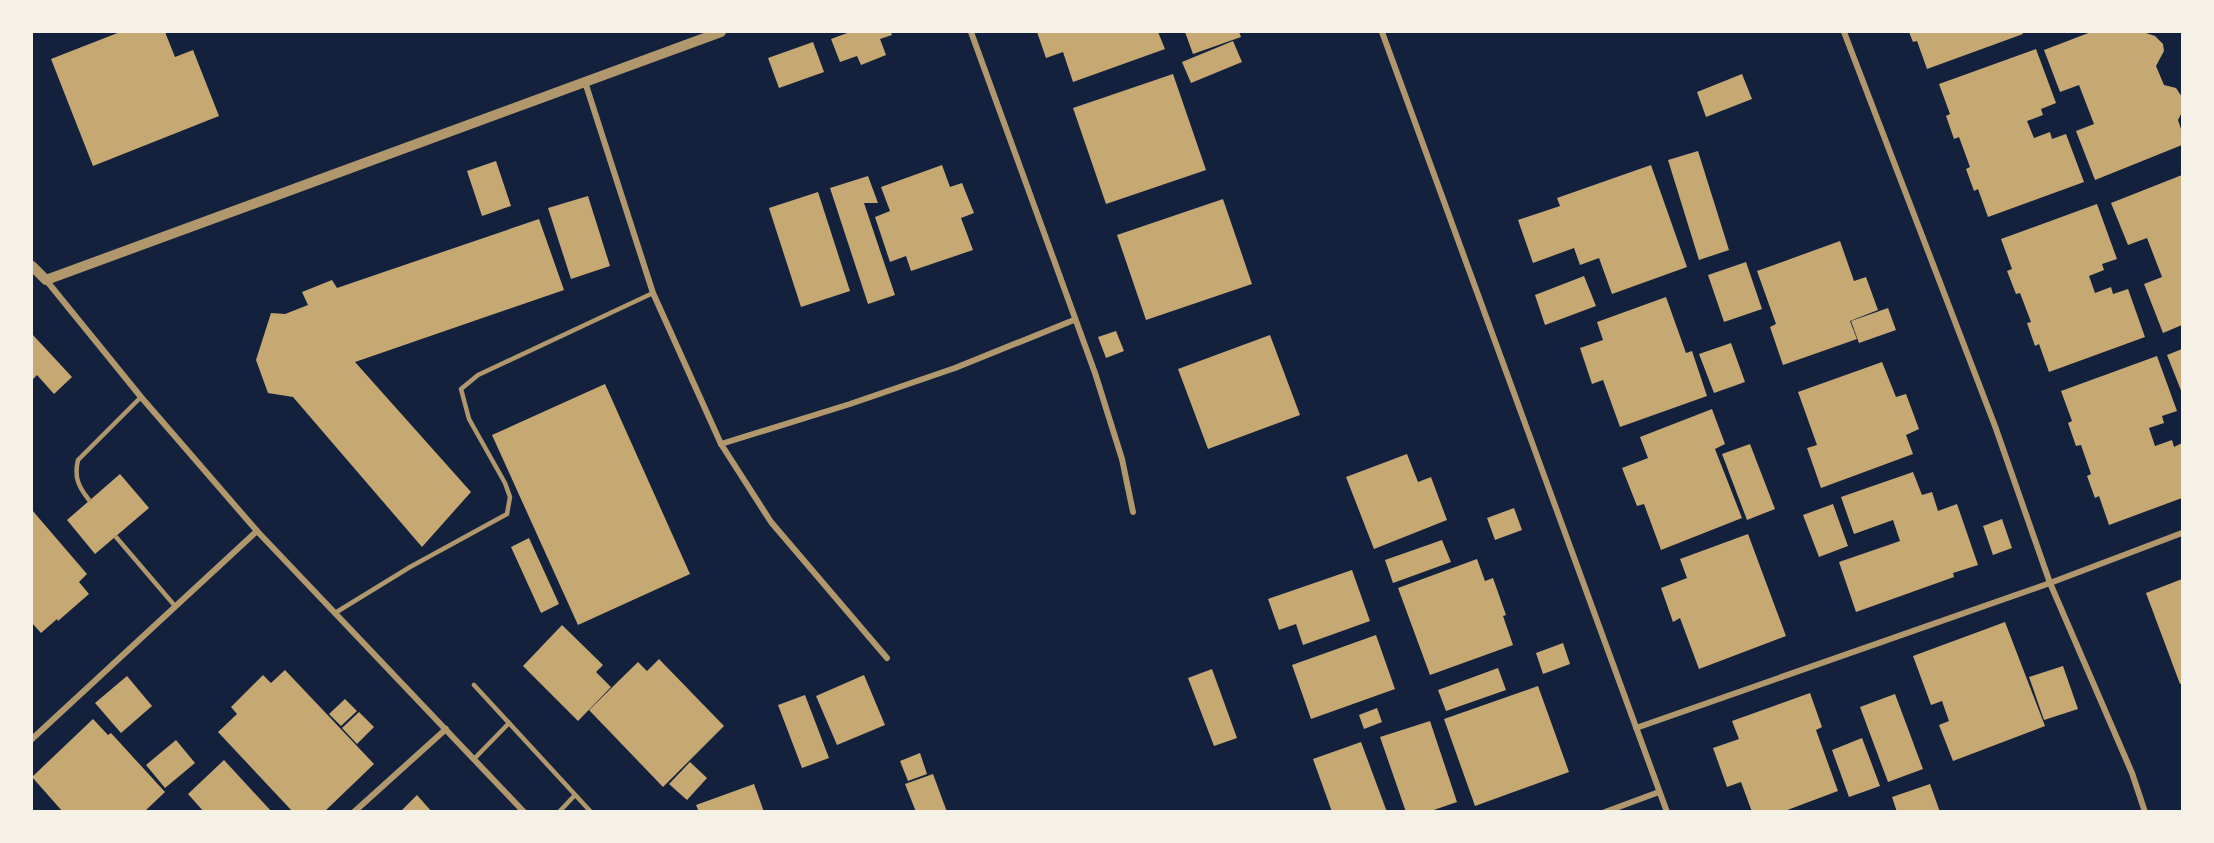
<svg xmlns="http://www.w3.org/2000/svg" width="2214" height="843" viewBox="0 0 2214 843" font-family="'IBM Plex Serif',serif">
  <style>
    .building { fill: #c6a872 }
    .lines { fill: none; stroke-linecap: round; stroke-linejoin: round }
    .service { stroke: #b1986c; stroke-width: 4.5 }
    .minor { stroke: #b1986c; stroke-width: 6 }
    .tertiary { stroke: #b1986c; stroke-width: 10 }
  </style>
  <rect width="100%" height="100%" fill="#14213d"/>
  <g class="building">
    <polygon points="120,32 165,32 175,57 193,50 219,116 93,166 51,59"/>
    <polygon points="850,32 891,32 892,35 880,39 886,55 861,65 857,56 840,62 831,39"/>
    <polygon points="1037,32 1158,32 1165,49 1073,82 1063,52 1046,58"/>
    <polygon points="1185,32 1239,32 1241,37 1193,54"/>
    <polygon points="1909,32 2022,32 2023,34 1927,69 1917,41 1913,42"/>
    <polygon points="2091,32 2143,32 2155,36 2163,44 2164,51 2156,66 2164,85 2176,88 2182,97 2182,112 2178,120 2182,132 2182,145 2095,180 2076,131 2094,124 2079,85 2060,92 2044,50"/>
    <polygon points="1233,41 1242,62 1191,83 1182,62"/>
    <polygon points="813,42 824,72 779,88 768,58"/>
    <polygon points="2036,49 2056,103 2041,109 2043,115 2027,121 2034,138 2050,132 2052,139 2066,134 2084,182 1988,217 1978,189 1974,191 1966,169 1970,167 1959,137 1954,139 1946,116 1950,114 1939,84"/>
    <polygon points="1173,74 1206,170 1106,204 1073,108"/>
    <polygon points="1742,74 1752,99 1706,117 1697,92"/>
    <polygon points="1698,151 1729,250 1699,260 1668,160"/>
    <polygon points="496,161 511,206 482,216 467,171"/>
    <polygon points="942,165 950,187 962,183 974,213 961,218 973,250 911,271 906,256 890,262 875,217 890,211 881,187"/>
    <polygon points="1651,165 1687,267 1612,294 1599,258 1580,265 1574,248 1533,263 1518,220 1560,206 1557,198"/>
    <polygon points="2182,175 2182,325 2163,333 2144,284 2162,277 2147,238 2128,245 2111,203"/>
    <polygon points="868,176 878,203 864,203 895,295 868,304 830,188"/>
    <polygon points="818,192 850,291 801,307 769,208"/>
    <polygon points="588,196 610,266 571,279 548,208"/>
    <polygon points="1223,199 1252,284 1146,320 1117,235"/>
    <polygon points="2097,204 2117,259 2102,264 2104,270 2089,276 2095,293 2111,287 2113,294 2128,289 2145,337 2049,372 2039,344 2035,346 2027,323 2031,322 2020,293 2016,294 2007,271 2012,269 2001,239"/>
    <polygon points="539,219 564,290 355,362 471,492 422,547 293,397 268,393 256,360 271,313 285,314 308,305 302,292 332,280 337,288"/>
    <polygon points="1840,241 1854,281 1866,277 1878,310 1850,321 1857,339 1783,365 1770,327 1776,324 1757,271"/>
    <polygon points="1746,262 1762,309 1724,322 1708,275"/>
    <polygon points="1584,276 1596,306 1545,325 1535,295"/>
    <polygon points="1666,297 1686,353 1692,351 1707,396 1620,427 1603,380 1592,384 1580,348 1603,340 1597,322"/>
    <polygon points="1888,308 1896,330 1859,343 1851,321"/>
    <polygon points="1116,331 1124,351 1106,358 1098,337"/>
    <polygon points="32,334 72,377 54,394 37,375 32,380"/>
    <polygon points="1270,335 1300,415 1208,449 1178,369"/>
    <polygon points="1731,343 1745,382 1714,393 1699,354"/>
    <polygon points="2182,349 2182,393 2167,355"/>
    <polygon points="2157,356 2177,411 2162,416 2164,423 2149,428 2155,446 2172,440 2174,447 2182,443 2182,498 2109,525 2099,496 2095,498 2087,476 2091,474 2081,445 2076,446 2068,423 2072,421 2061,391"/>
    <polygon points="1882,362 1896,397 1906,394 1919,429 1906,435 1913,454 1821,488 1807,448 1817,445 1798,392"/>
    <polygon points="605,384 690,574 578,625 492,435"/>
    <polygon points="1712,409 1725,444 1715,449 1742,518 1661,550 1644,504 1637,506 1622,468 1648,458 1640,437"/>
    <polygon points="1750,444 1775,509 1747,520 1722,454"/>
    <polygon points="1407,454 1418,482 1431,477 1447,520 1374,549 1346,477"/>
    <polygon points="1913,472 1922,495 1932,492 1938,511 1957,504 1978,565 1953,573 1954,577 1856,612 1839,562 1900,541 1893,520 1854,534 1841,497"/>
    <polygon points="120,474 149,508 95,554 67,520"/>
    <polygon points="1833,504 1848,546 1819,557 1803,515"/>
    <polygon points="1514,508 1522,530 1495,540 1487,518"/>
    <polygon points="32,510 87,574 79,582 89,594 58,621 57,619 41,633 32,623"/>
    <polygon points="2002,519 2012,548 1993,555 1983,526"/>
    <polygon points="1748,534 1786,636 1699,669 1680,618 1673,622 1661,588 1687,578 1680,559"/>
    <polygon points="529,538 559,604 541,613 511,547"/>
    <polygon points="1442,540 1451,562 1393,583 1385,560"/>
    <polygon points="1477,559 1485,581 1493,578 1506,615 1503,616 1513,645 1430,675 1398,588"/>
    <polygon points="1352,570 1370,621 1303,645 1296,624 1279,630 1268,599"/>
    <polygon points="2182,579 2182,683 2180,684 2146,593"/>
    <polygon points="2005,622 2045,726 1953,761 1939,725 1949,721 1942,701 1931,705 1913,656"/>
    <polygon points="562,625 603,665 596,672 611,687 578,721 523,666"/>
    <polygon points="1376,635 1395,689 1311,719 1292,665"/>
    <polygon points="1563,643 1570,664 1543,674 1536,653"/>
    <polygon points="659,659 724,726 663,787 589,710 638,662 647,671"/>
    <polygon points="2063,666 2078,709 2044,720 2029,677"/>
    <polygon points="1498,668 1506,690 1446,711 1438,690"/>
    <polygon points="1212,669 1237,738 1214,746 1188,678"/>
    <polygon points="285,670 374,764 324,812 293,812 218,732 237,714 231,707 263,675 271,683"/>
    <polygon points="864,675 885,725 837,745 816,696"/>
    <polygon points="127,676 152,706 121,733 95,703"/>
    <polygon points="1538,686 1569,772 1475,806 1444,719"/>
    <polygon points="1810,693 1822,727 1816,730 1838,791 1782,812 1752,812 1741,782 1727,787 1713,748 1739,739 1732,721"/>
    <polygon points="1895,694 1923,769 1888,782 1860,707"/>
    <polygon points="805,695 829,758 802,768 778,705"/>
    <polygon points="345,699 357,711 341,726 329,714"/>
    <polygon points="1377,708 1382,722 1364,729 1359,715"/>
    <polygon points="359,712 374,727 357,744 342,728"/>
    <polygon points="93,719 108,735 111,733 165,792 144,812 63,812 32,777"/>
    <polygon points="1430,721 1457,802 1428,812 1406,812 1380,737"/>
    <polygon points="1862,738 1880,786 1849,797 1832,750"/>
    <polygon points="176,740 195,763 165,788 146,765"/>
    <polygon points="1361,742 1387,812 1332,812 1313,759"/>
    <polygon points="920,753 927,774 908,781 900,761"/>
    <polygon points="224,760 272,812 204,812 188,794"/>
    <polygon points="690,762 707,778 687,800 669,784"/>
    <polygon points="933,774 947,812 916,812 905,784"/>
    <polygon points="754,784 764,812 699,812 696,805"/>
    <polygon points="1930,784 1940,812 1897,812 1892,797"/>
    <polygon points="417,795 432,812 400,812"/>
  </g>
  <g class="lines">
    <g class="service">
      <path d="M89 500C78 486 74 477 78 460L141 397"/>
      <polyline points="116,537 175,606"/>
      <polyline points="335,613 410,567 507,514 510,497 505,483 469,419 461,389 478,375 653,293"/>
      <polyline points="474,685 591,812"/>
      <polyline points="474,759 509,723"/>
      <polyline points="559,812 575,795"/>
    </g>
    <g class="minor">
      <polyline points="971,32 1095,373 1122,459 1133,512"/>
      <polyline points="1382,32 1667,812"/>
      <polyline points="1844,32 1995,426 2050,583 2132,773 2145,812"/>
      <polyline points="585,82 653,293 721,444 771,522 887,658"/>
      <polyline points="46,280 141,397 257,531 524,812"/>
      <polyline points="721,444 850,404 955,368 1074,320"/>
      <polyline points="1636,728 2050,583 2182,533"/>
      <polyline points="32,739 257,531"/>
      <polyline points="354,812 446,729"/>
      <polyline points="1605,812 1659,792"/>
    </g>
    <polyline class="tertiary" points="32,266 46,280 721,32"/>
  </g>
  <rect width="2214" height="843" fill="none" stroke="#f6f1e7" stroke-width="66"/>
</svg>
